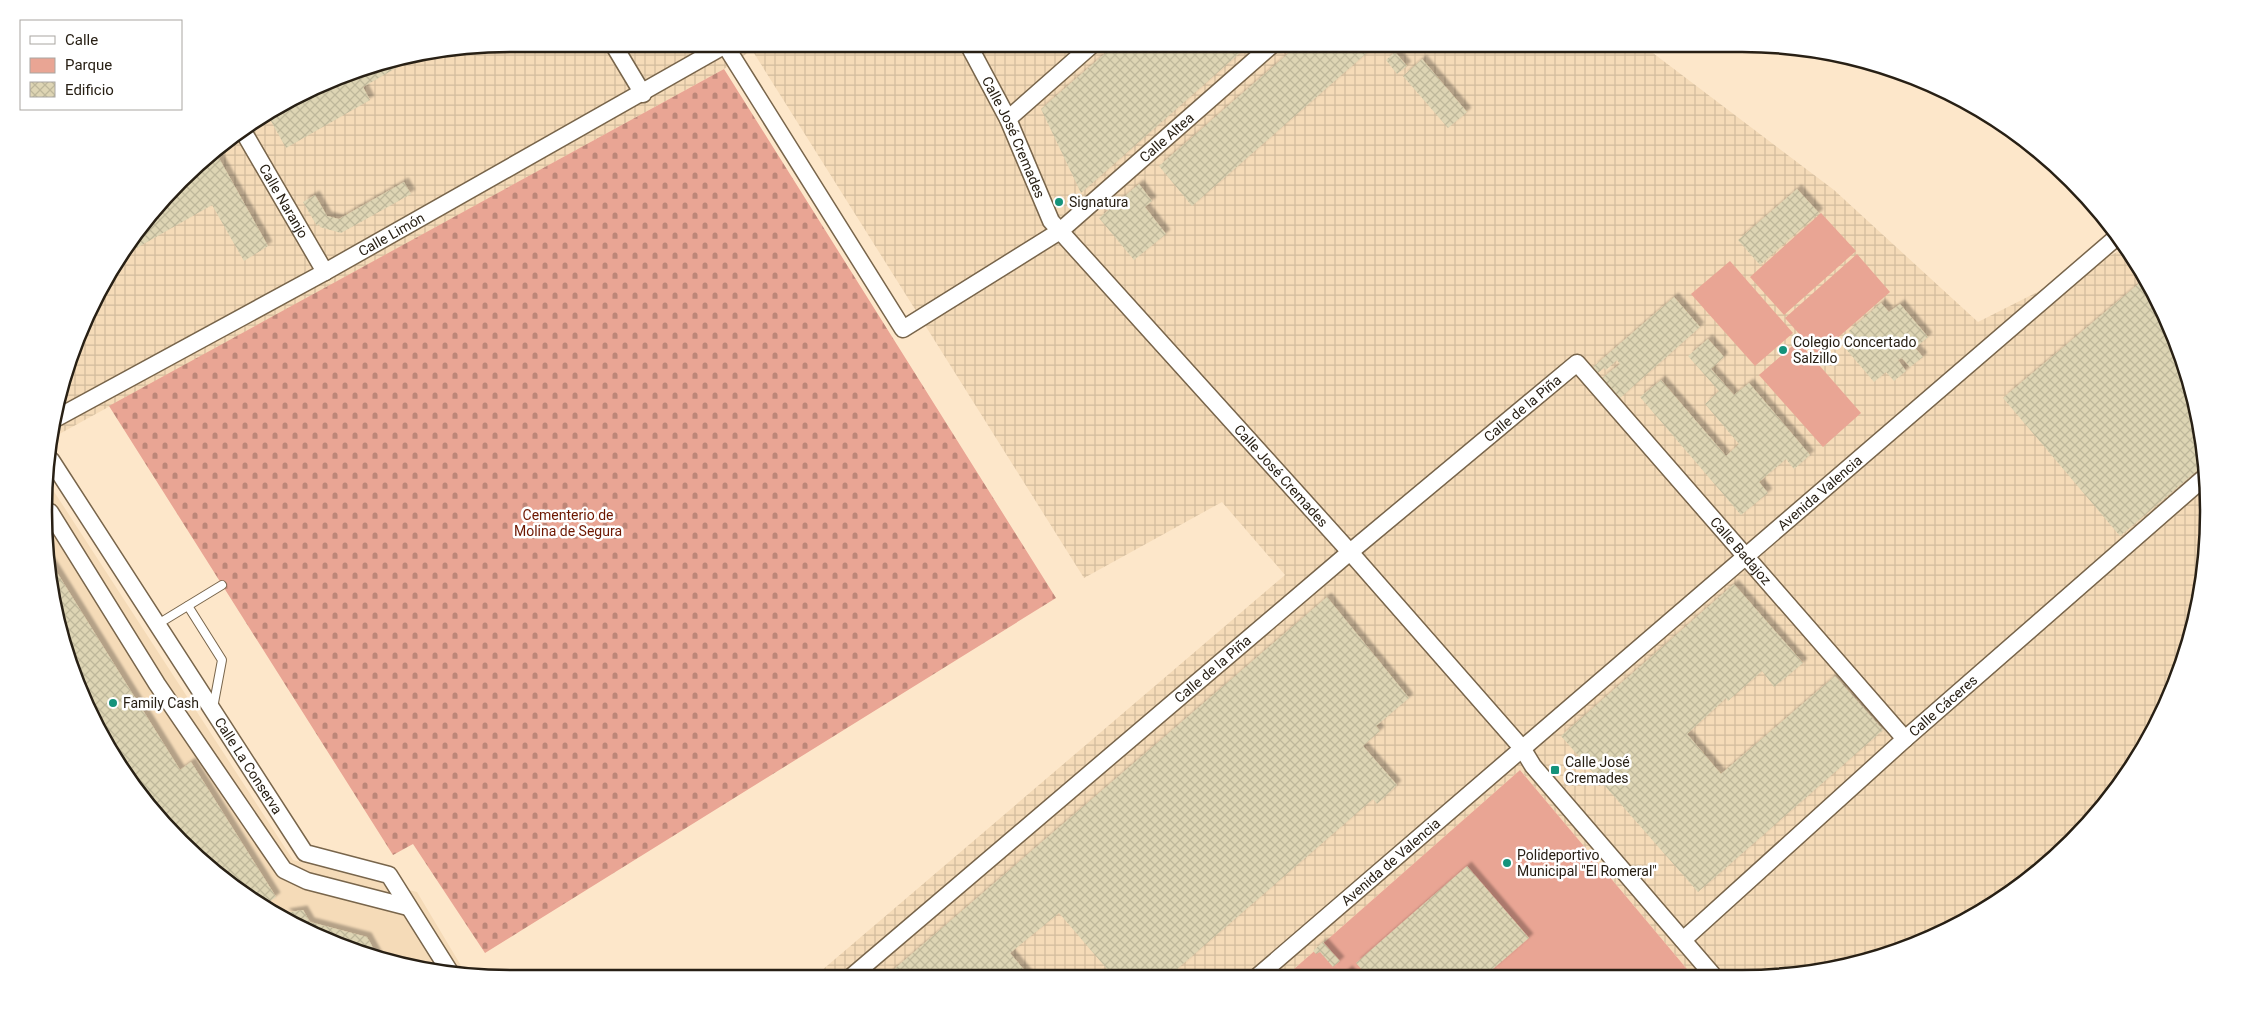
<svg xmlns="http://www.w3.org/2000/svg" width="2253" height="1022" viewBox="0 0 2253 1022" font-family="Roboto,sans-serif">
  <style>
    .built { fill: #f5dbb8 }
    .industrial { fill: url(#industrial-grid) }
    .green { fill: #e9a594 }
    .cemetery { fill: url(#cemetery-stones) }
    .building { fill: url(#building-cross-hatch); filter: url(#shadow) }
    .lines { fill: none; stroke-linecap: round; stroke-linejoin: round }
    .lane-casing { stroke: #78654b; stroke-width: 10 }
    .street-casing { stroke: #78654b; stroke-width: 19 }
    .lane { stroke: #fff; stroke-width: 8 }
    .street { stroke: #fff; stroke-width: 16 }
    .poi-dot { fill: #14937b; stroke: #fff; stroke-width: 2 }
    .labels { text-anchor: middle; stroke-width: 5; stroke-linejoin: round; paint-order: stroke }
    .street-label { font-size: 14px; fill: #282015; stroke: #fff }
    .poi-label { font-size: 14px; fill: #282015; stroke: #fff; text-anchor: start }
    .park-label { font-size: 14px; fill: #6d1700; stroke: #fff }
    .rim { fill: none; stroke: #282015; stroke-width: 2.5 }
  </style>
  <defs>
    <pattern id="industrial-grid" width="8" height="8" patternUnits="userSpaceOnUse" patternTransform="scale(1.25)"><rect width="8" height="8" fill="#f5dbb8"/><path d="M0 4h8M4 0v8" fill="none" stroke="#d2bc9d"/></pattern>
    <pattern id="cemetery-stones" width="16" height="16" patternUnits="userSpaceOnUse" patternTransform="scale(1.25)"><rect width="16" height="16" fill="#e9a594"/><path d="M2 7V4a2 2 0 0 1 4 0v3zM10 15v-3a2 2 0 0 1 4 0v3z" fill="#bd8678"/></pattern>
    <pattern id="building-cross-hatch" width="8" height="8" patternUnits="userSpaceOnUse" patternTransform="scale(1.25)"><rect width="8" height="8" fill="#ded5b4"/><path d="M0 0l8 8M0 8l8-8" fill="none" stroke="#beb79a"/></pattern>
    <filter id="shadow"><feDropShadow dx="4.5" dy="-4.5" stdDeviation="1" flood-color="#0004"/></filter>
  </defs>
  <rect width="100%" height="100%" fill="#fde7ca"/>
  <polygon class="built" points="51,487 293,860 417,892 466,974 420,969 332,943 203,862 106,744 69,661 48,572"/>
  <polygon class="industrial" points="511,44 1641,44 1834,190 1978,322 2127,247 2174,332 2200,420 2209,511 2200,602 2174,690 2113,795 2027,882 1921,943 1803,974 1692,975 1520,770 1286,976 814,977 1285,575 1222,502 1084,578 752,50 724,69 52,438 53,420 106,278 203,160 278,106 361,69"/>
  <g class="green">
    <polygon points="1821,213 1856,251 1784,315 1750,277"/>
    <polygon points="1857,254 1890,292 1818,355 1785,318"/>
    <polygon points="1730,261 1793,333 1755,366 1691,294"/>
    <polygon points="1798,341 1861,413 1823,447 1759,375"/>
    <polygon points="1520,770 1692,975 1286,976"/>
  </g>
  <polygon class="cemetery" points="724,69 1056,598 485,953 413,844 393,855 109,406"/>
  <g class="building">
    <polygon points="1116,44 1250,44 1081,193 1041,109"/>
    <polygon points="1299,44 1377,44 1192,206 1159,166"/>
    <polygon points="1395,52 1407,66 1397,74 1386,60"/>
    <polygon points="1422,59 1467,112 1448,128 1403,76"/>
    <polygon points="410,60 363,87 370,100 286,148 267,114 278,106 361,69"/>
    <polygon points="215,151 268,246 244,261 212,205 126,254 203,160"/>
    <polygon points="404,182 411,194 341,233 320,227 319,224 317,226 303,202 315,195 327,216 339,219"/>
    <polygon points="1139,184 1152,201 1145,207 1166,234 1134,260 1099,218"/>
    <polygon points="1797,189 1819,213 1760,265 1738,240"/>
    <polygon points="2143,280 2148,284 2174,332 2200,420 2205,464 2120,536 2003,398"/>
    <polygon points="1674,297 1700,327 1620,398 1602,378 1620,364 1617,360 1606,370 1604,368 1598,373 1593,367"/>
    <polygon points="1881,303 1889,312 1900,304 1928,337 1915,348 1923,357 1910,367 1902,358 1898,360 1906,371 1894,381 1886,372 1874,382 1846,349 1856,340 1849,331"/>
    <polygon points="1708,339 1724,357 1711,369 1734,395 1749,383 1810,455 1794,469 1786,459 1759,482 1768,493 1741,515 1640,397 1661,380 1726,456 1739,444 1705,404 1719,391 1688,356"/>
    <polygon points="51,563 180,770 191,762 276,897 268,903 203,862 106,744 69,661 48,572 48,565"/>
    <polygon points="1734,584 1803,663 1774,687 1762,671 1728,701 1726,698 1687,734 1721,774 1835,676 1883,730 1698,892 1561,736"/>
    <polygon points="1327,597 1409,698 1376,726 1380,731 1363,746 1397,785 1377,804 1373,799 1169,976 1113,976 1059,913 1010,953 1030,977 885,977"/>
    <polygon points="1467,866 1529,938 1486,975 1367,976 1356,963"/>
    <polygon points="303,910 310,922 367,937 378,957 332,943 284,913"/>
    <polygon points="1323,942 1340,961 1333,967 1320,952 1316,954 1313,951"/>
    <polygon points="1348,970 1353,976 1341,976"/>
  </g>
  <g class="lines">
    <g class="lane-casing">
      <g id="lane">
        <polyline points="188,606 222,660 213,708"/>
        <polyline points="158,624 222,585"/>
      </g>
    </g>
    <g class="street-casing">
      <g id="street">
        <polyline points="613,44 643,94"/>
        <path id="s1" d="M968 44 1008 119 1051 221 1350 552 1522 748 1533 766 1712 974"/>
        <path id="s2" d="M725 45 903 329 1060 231 1273 44"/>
        <polyline points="1008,119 1093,44"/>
        <path id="s3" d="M243 131 325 272"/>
        <path id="s4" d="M53 420 325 272 727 44"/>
        <path id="s5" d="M51 460 305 853 389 875 450 972"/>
        <polyline points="50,512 157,684 284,870 307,881 408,907"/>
        <path id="s6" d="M1683 940 1905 739 2206 476"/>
        <path id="s7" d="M1258 976 2118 236"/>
        <path id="s8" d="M851 977 1350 552 1577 363 1905 739"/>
      </g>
    </g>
    <use href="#lane" class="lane"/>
    <use href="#street" class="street"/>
  </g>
  <g class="poi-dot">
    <circle cx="1059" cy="202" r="5"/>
    <circle cx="1783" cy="350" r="5"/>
    <circle cx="113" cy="703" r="5"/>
    <rect x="1550" y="765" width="10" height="10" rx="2.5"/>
    <circle cx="1507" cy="863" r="5"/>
  </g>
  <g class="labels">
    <g class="street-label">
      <text dy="5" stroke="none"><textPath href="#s1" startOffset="104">Calle José Cremades</textPath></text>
      <text dy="5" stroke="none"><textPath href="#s2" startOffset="662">Calle Altea</textPath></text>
      <text dy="5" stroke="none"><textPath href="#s3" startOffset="81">Calle Naranjo</textPath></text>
      <text dy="5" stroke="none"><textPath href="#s4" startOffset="386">Calle Limón</textPath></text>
      <text dy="5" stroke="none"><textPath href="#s8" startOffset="880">Calle de la Piña</textPath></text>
      <text dy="5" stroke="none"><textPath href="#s1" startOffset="539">Calle José Cremades</textPath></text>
      <text dy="5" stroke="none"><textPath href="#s7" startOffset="741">Avenida Valencia</textPath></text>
      <text dy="5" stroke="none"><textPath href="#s8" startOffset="1200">Calle Badajoz</textPath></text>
      <text dy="5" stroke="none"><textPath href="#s8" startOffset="475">Calle de la Piña</textPath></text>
      <text dy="5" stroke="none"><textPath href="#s6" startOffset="350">Calle Cáceres</textPath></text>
      <text dy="5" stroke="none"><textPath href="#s5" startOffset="364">Calle La Conserva</textPath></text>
      <text dy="5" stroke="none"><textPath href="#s7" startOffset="175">Avenida de Valencia</textPath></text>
    </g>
    <g class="poi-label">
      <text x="1069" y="207">Signatura</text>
      <text x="1793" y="347">Colegio Concertado<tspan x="1793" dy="16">Salzillo</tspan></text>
      <text x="123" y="708">Family Cash</text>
      <text x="1565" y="767">Calle José<tspan x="1565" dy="16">Cremades</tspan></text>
      <text x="1517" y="860">Polideportivo<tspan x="1517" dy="16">Municipal "El Romeral"</tspan></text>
    </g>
    <g class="park-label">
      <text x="568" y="520">Cementerio de<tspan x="568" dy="16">Molina de Segura</tspan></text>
    </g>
  </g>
  <path d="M0 0H2253V1022H0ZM510 52H1742A458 458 0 0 1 2200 510V512A458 458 0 0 1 1742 970H510A458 458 0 0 1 52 512V510A458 458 0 0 1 510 52Z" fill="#fff" fill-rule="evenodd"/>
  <path class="rim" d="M510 52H1742A458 458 0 0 1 2200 510V512A458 458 0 0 1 1742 970H510A458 458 0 0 1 52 512V510A458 458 0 0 1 510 52Z"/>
  <rect x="20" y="20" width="162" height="90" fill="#ffffff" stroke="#a9a6a1"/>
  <rect x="30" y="36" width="25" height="8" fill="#ffffff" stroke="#a9a6a1"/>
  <text x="65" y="45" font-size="15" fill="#282015">Calle</text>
  <rect x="30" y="58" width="25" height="15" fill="#e9a594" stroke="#a9a6a1"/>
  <text x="65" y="70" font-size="15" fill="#282015">Parque</text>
  <rect x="30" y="82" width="25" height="15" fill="url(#building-cross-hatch)" stroke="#a9a6a1"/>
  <text x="65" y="95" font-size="15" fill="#282015">Edificio</text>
</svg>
